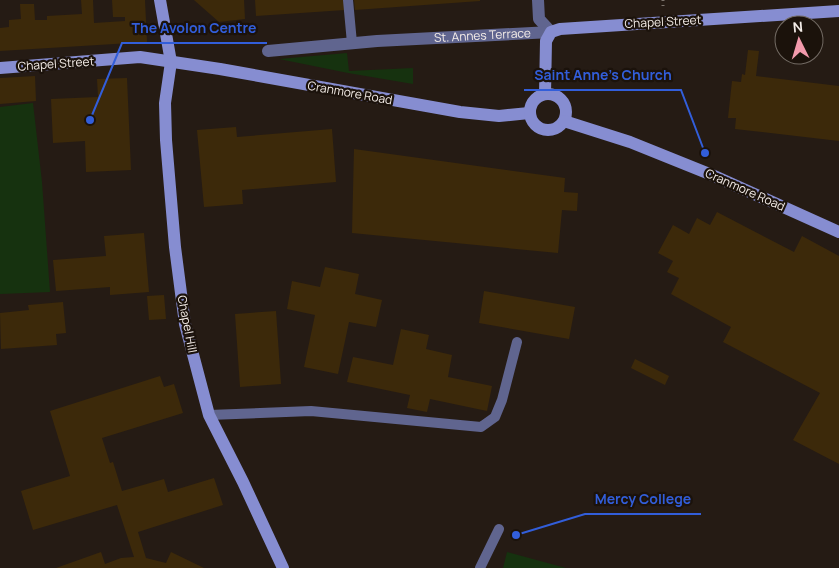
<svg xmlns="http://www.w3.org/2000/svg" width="839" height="568" viewBox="0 0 839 568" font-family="Manrope,sans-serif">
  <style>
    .green { fill: #16320f }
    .building { fill: #3c290a }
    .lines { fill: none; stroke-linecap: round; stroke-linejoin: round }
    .path { stroke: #7c746d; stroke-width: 3; stroke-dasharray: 1 4; stroke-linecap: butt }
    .lane { stroke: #60658f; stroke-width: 10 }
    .street { stroke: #60658f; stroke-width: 12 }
    .secondary { stroke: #868dd1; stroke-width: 12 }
    .labels { text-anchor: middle; stroke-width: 4.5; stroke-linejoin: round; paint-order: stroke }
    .street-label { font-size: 12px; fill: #f4ede8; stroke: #1b120b }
    .leader { fill: none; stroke: #325eda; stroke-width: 2 }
    .callout-dot { fill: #325eda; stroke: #1b120b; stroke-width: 2 }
    .callout-label { font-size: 14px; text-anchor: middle; font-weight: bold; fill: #325eda; stroke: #1b120b; stroke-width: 4.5; stroke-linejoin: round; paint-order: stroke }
  </style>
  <rect width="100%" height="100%" fill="#251b14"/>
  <g class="green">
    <polygon points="347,53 349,71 413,68 413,84 348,73 279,59"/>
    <polygon points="33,103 42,182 50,292 0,294 0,107"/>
    <polygon points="507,552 566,568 503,568"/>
  </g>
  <g class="building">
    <polygon points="81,0 93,0 94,23 125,21 125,17 113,17 112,0 145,0 147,42 0,51 0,28 9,27 9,20 21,19 20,4 34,4 35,20 47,20 47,16 82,14"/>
    <polygon points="194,0 244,0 245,19 219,22"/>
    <polygon points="255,0 344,0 345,10 256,16"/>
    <polygon points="354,0 480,0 480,1 355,10"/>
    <polygon points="748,50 759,51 756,76 839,86 839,141 735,129 736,118 728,118 732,81 741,82 742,74 745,75"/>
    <polygon points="35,76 36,101 0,104 0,78"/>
    <polygon points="127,78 131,170 86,172 85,141 53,143 51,99 98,97 97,79"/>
    <polygon points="236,127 237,137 332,129 336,182 242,190 243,204 204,207 197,130"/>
    <polygon points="354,149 565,178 564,192 578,193 577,211 562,210 558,253 352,233"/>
    <polygon points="717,212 794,252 802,236 839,256 839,464 793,440 820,393 723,342 731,327 671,294 679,278 667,272 673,261 658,253 673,225 689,234 697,218 710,225"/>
    <polygon points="144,233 149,292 110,295 110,287 56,291 53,260 106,256 104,236"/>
    <polygon points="325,267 359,274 355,294 382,300 376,327 349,322 338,374 304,367 315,315 287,309 292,281 320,287"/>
    <polygon points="484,291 575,307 569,339 479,323"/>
    <polygon points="164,295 166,319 149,320 147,296"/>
    <polygon points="63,302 66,333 56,334 57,345 1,349 0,313 29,310 28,305"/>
    <polygon points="276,311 281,384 240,387 235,314"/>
    <polygon points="401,329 429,335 426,349 452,355 448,377 492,386 487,411 430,399 427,412 407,408 410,395 347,382 353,357 393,365"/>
    <polygon points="635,359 669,376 665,385 631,368"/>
    <polygon points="160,376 164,387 174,384 183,413 102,438 110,463 113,462 122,491 164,479 168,492 214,478 223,505 138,532 146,558 166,563 171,552 204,568 56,568 101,552 105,564 121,558 134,557 117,505 33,530 21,491 70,476 50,411"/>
  </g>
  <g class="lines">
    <polyline class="path" points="663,0 663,7"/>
    <g class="lane">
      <polyline points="348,0 352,43"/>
      <polyline points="209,415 311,411 481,427 495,417 502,400 517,342"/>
      <polyline points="480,568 499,529"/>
    </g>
    <g class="street">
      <polyline points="538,0 539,19 551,32"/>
      <path id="s1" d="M268 51 377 41 551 32"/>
    </g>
    <g class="secondary">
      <polyline points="160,0 171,62 165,103 166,140 175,247 185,324 209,415 243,482 283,568"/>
      <polyline points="0,68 140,57 220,69 460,112 499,116 529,113"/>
      <circle cx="548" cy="112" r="18"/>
      <polyline points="545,94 546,41 551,32 560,29 839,11"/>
      <polyline points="564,121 630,142 712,175 839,232"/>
    </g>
  </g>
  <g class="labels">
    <g class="street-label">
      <text transform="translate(663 22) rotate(-3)" y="4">Chapel Street</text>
      <text dy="4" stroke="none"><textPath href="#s1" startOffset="215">St. Annes Terrace</textPath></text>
      <text transform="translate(56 64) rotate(-4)" y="4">Chapel Street</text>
      <text transform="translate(350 93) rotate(10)" y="4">Cranmore Road</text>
      <text transform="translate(745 190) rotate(24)" y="4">Cranmore Road</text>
      <text transform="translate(187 324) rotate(79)" y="4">Chapel Hill</text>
    </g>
  </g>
  <path class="leader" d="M90 120L122 43H267M705 153L681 90H524M516 535L585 514H701"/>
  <g class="callout-dot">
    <circle cx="90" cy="120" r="5"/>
    <circle cx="705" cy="153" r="5"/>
    <circle cx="516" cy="535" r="5"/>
  </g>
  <g class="callout-label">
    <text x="194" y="33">The Avolon Centre</text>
    <text x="603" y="80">Saint Anne's Church</text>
    <text x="643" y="504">Mercy College</text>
  </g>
  <g transform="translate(799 40) rotate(355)"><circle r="24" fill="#1b120b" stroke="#726a63"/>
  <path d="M0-4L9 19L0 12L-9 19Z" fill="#f39aac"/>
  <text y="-8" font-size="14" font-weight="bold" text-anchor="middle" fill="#f4ede8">N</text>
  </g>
</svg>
